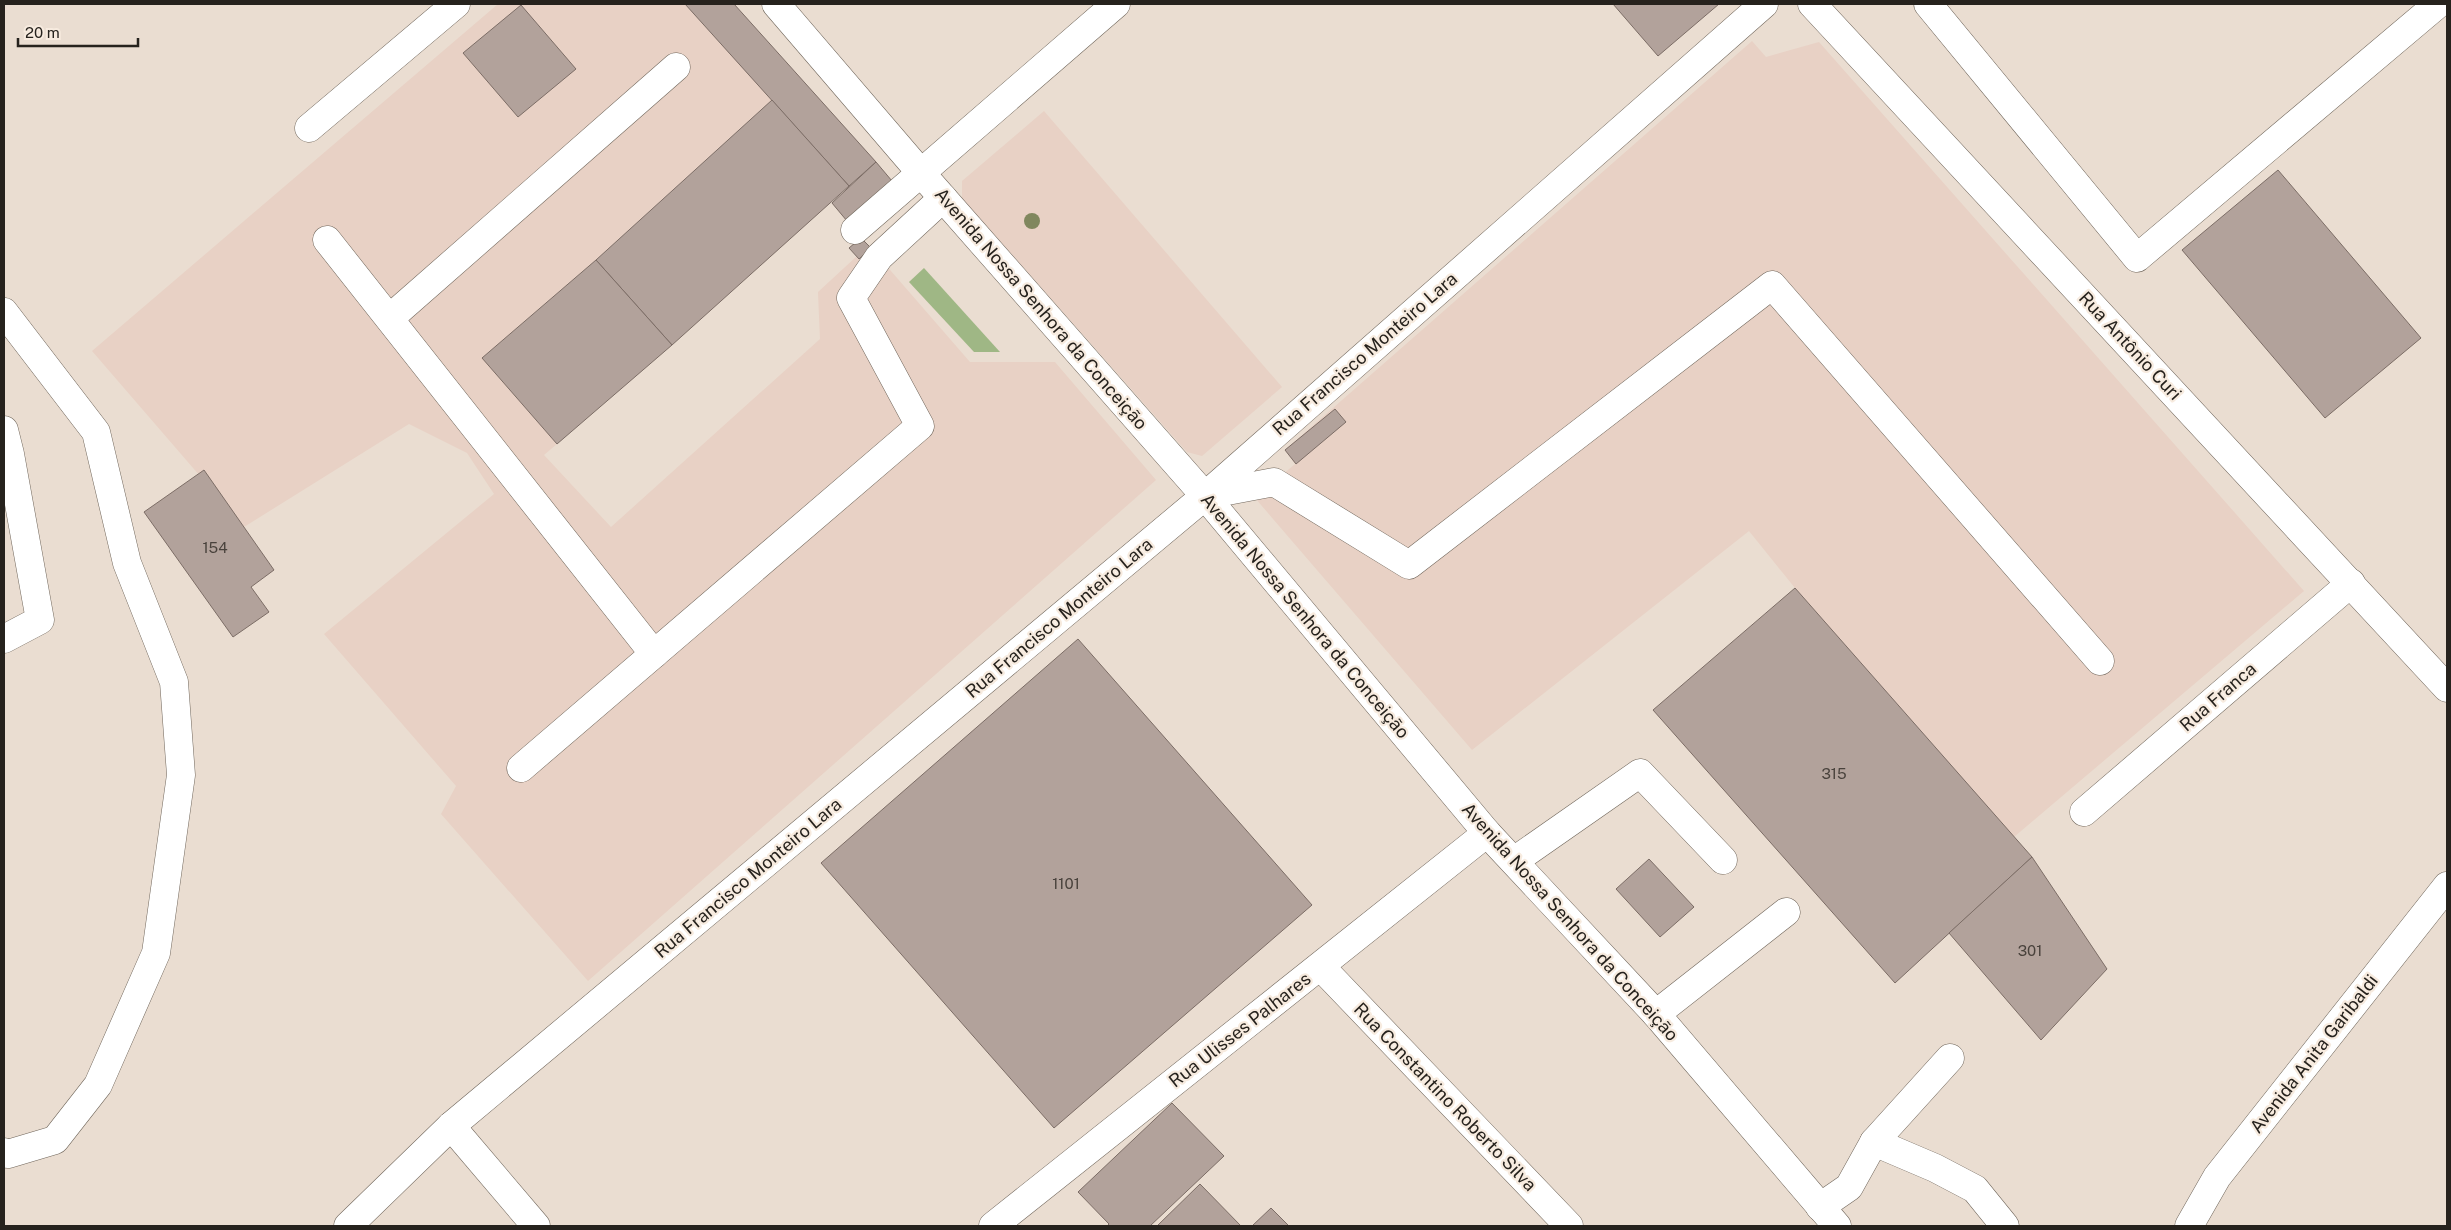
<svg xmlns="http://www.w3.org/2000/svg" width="2451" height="1230" viewBox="0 0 2451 1230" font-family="'Public Sans',sans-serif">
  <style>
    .industrial { fill: #e8d1c5 }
    .green { fill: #9fb785 }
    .building { fill: #b2a29b; stroke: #7c6d66 }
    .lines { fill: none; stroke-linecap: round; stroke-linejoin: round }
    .minor-casing { stroke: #70665b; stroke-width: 29 }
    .minor { stroke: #fff; stroke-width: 28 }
    .tree { fill: #80875e }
    .labels { text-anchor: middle; stroke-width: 4.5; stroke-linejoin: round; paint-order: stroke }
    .number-label { font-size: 15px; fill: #49423c }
    .street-label { font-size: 18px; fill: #26221d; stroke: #f7ebdf }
  </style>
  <rect width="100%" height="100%" fill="#eaddd1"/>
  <g class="industrial">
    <polygon points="498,4 685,4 772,100 596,260 483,358 557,444 544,455 611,527 820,339 818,292 857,256 860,259 871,248 970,362 1055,362 1156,480 588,981 441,814 456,786 324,634 494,494 467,453 409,424 244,527 92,351"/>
    <polygon points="1752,41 1766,57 1819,42 2304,591 2014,837 1795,588 1749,531 1472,750 1255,498 1295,464 1285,450"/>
    <polygon points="1044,111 1282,387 1202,456 1187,452 962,198 962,181"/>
  </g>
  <polygon class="green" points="924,268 1000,352 974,352 909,282"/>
  <g class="building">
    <polygon points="685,4 734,4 876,162 849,186"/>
    <polygon points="1613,4 1719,4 1658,56"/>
    <polygon points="521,5 576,69 518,117 463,53"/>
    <polygon points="772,100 849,186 672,345 596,260"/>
    <polygon points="876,162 892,181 847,221 832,203"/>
    <polygon points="2278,170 2421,338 2325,418 2182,250"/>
    <polygon points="861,238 871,248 859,259 849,248"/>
    <polygon points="596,260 672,345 557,444 482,358"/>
    <polygon points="1335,409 1346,422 1296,464 1285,450"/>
    <polygon points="204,470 274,570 251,587 269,612 233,637 144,512"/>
    <polygon points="1795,588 2032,857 1895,983 1653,710"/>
    <polygon points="1078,639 1312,905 1054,1128 821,863"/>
    <polygon points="2032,857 2107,969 2041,1040 1949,933"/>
    <polygon points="1649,859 1694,907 1660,937 1616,889"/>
    <polygon points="1172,1103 1224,1156 1150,1226 1107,1226 1109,1224 1078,1192"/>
    <polygon points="1200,1184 1241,1226 1157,1226"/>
    <polygon points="1271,1208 1289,1226 1252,1226"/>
  </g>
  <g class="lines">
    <g class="minor-casing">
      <g id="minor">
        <polyline points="776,4 921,173 1205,496 1487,833 1656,1014 1837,1226"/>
        <polyline points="1812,4 2447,688"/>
        <polyline points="1928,4 2137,258 2438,4"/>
        <polyline points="309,128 456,4"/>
        <polyline points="855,230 1116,4"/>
        <polyline points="327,240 654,654"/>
        <polyline points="4,312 96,432 127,563 174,682 181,775 156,953 98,1085 55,1140 8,1154 4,1152"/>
        <polyline points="390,318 676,67"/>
        <polyline points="4,430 10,454 40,620 4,639"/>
        <polyline points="1206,495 1274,482 1409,565 1772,285 2100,661"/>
        <polyline points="521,768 920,426 851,298 879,257 943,198"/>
        <polyline points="2084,812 2351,583"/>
        <polyline points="1514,861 1640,773 1723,860"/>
        <polyline points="1321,967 1569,1226"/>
        <polyline points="1656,1014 1786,912"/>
        <polyline points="451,1126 536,1226"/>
        <polyline points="1874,1142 1935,1168 1975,1189 2005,1226"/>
        <polyline points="1820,1207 1849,1187 1874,1142 1950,1058"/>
        <polyline points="348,1226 451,1126 1205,496 1764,4"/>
        <polyline points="993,1226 1487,833"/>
        <polyline points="2189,1226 2217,1177 2447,886"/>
      </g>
    </g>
    <use href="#minor" class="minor"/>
  </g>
  <circle class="tree" cx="1032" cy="221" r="8"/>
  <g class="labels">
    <g class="number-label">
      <text x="215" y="553">154</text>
      <text x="1834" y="779">315</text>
      <text x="1066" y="889">1101</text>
      <text x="2030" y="956">301</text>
    </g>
    <g class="street-label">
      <text transform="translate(1041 309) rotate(49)" y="6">Avenida Nossa Senhora da Conceição</text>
      <text transform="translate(2130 346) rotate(47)" y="6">Rua Antônio Curi</text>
      <text transform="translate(1365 354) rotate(-41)" y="6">Rua Francisco Monteiro Lara</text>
      <text transform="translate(1305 616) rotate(50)" y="6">Avenida Nossa Senhora da Conceição</text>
      <text transform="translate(1059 618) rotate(-40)" y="6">Rua Francisco Monteiro Lara</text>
      <text transform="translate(2218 697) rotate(-41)" y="6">Rua Franca</text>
      <text transform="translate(748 878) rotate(-40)" y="6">Rua Francisco Monteiro Lara</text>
      <text transform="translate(1570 922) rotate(48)" y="6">Avenida Nossa Senhora da Conceição</text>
      <text transform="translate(1240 1030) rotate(-38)" y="6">Rua Ulisses Palhares</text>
      <text transform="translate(2314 1054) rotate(-52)" y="6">Avenida Anita Garibaldi</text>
      <text transform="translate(1445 1097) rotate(46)" y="6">Rua Constantino Roberto Silva</text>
    </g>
  </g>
  <rect width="2451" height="1230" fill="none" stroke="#26221d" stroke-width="10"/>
  <path d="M18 38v8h120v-8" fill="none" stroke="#26221d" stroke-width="2.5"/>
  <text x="25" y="38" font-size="15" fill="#26221d" stroke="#f7ebdf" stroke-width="4" paint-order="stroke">20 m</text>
</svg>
